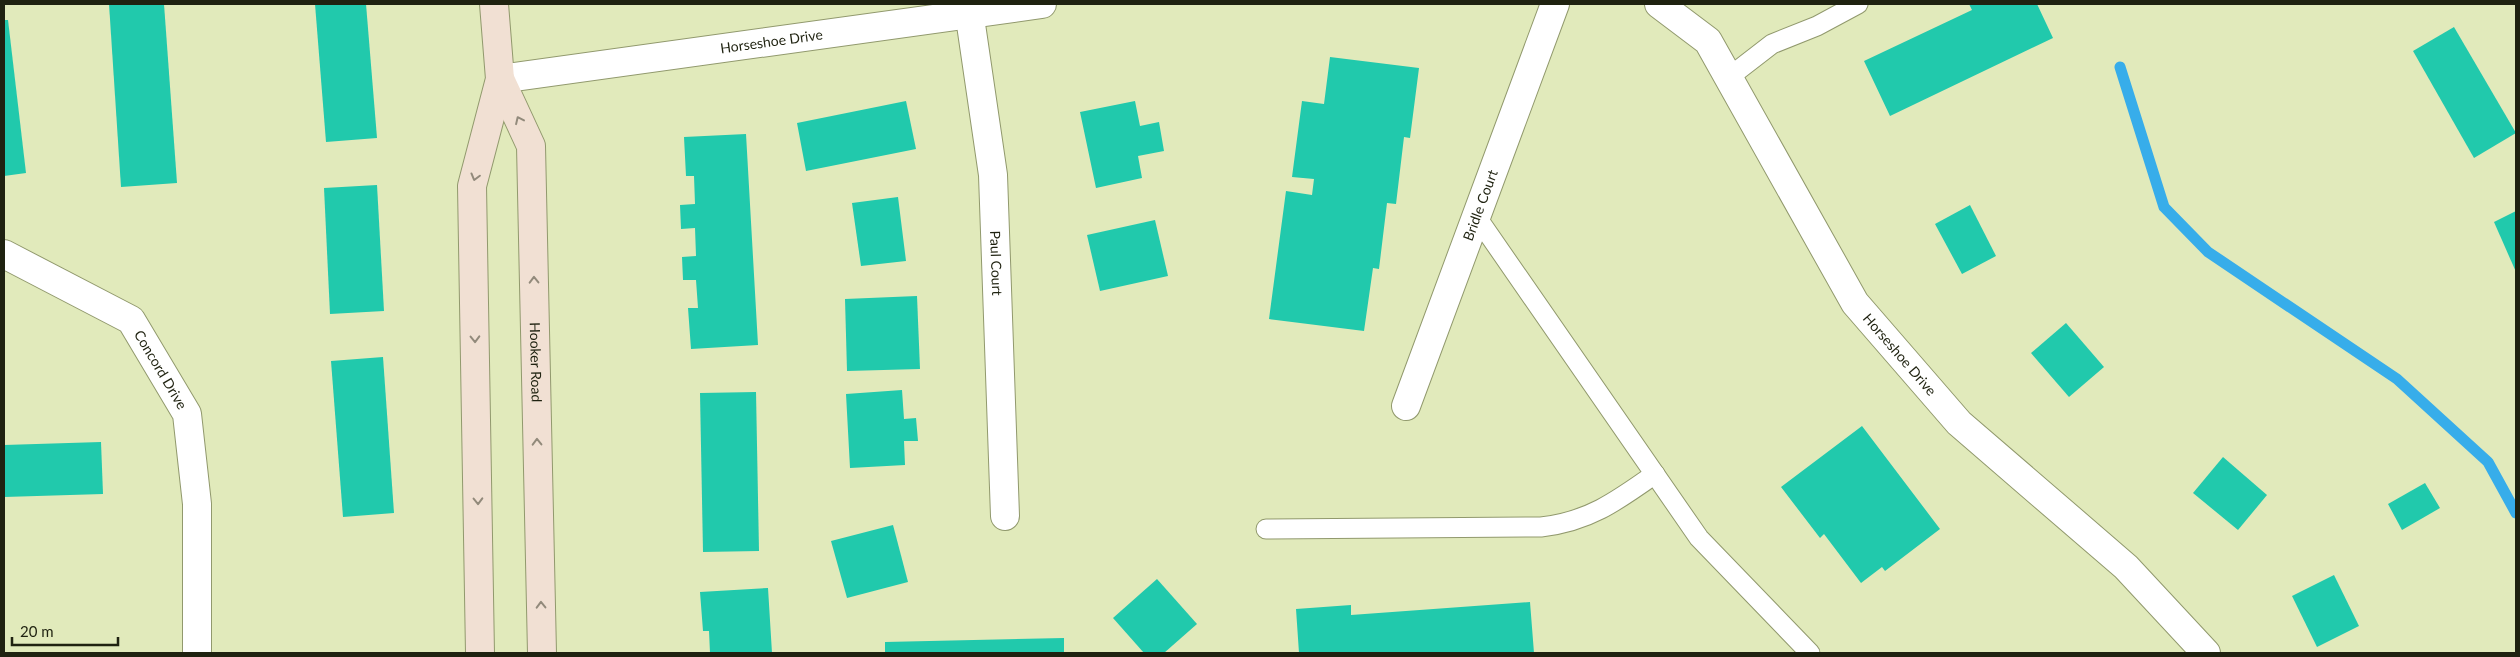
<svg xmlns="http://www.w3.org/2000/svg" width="2520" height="657" viewBox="0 0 2520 657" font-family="Lato,sans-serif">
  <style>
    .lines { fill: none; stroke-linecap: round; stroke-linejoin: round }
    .stream { stroke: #37adea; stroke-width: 11 }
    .building { fill: #21c9ac }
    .service-casing { stroke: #91996d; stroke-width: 21 }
    .minor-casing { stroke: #91996d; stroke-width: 30 }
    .secondary-casing { stroke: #91996d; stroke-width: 30 }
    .service { stroke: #fff; stroke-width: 19 }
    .minor { stroke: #fff; stroke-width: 28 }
    .secondary { stroke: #f1e0d3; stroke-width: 28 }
    .oneway { stroke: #928a7b }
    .labels { text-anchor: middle; stroke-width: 4.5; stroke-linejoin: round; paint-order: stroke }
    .street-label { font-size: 14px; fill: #1f2210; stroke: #e1eabb }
  </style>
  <rect width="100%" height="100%" fill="#e1eabb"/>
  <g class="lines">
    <polyline class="stream" points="2120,67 2164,207 2208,252 2397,379 2488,462 2516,513"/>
  </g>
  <g class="building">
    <polygon points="109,4 164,4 177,183 121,187"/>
    <polygon points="315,4 366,4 377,138 326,142"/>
    <polygon points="1969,4 2037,4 2053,38 1890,116 1864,61 1972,10"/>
    <polygon points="4,20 8,20 26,173 4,176"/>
    <polygon points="2454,27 2516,133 2474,158 2413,51"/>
    <polygon points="1330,57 1419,68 1410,138 1404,137 1396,204 1387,203 1379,269 1373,268 1364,331 1269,319 1286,191 1312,195 1314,179 1292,177 1302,101 1324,104"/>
    <polygon points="906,101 916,149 806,171 797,123"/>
    <polygon points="1135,101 1140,126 1159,122 1164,151 1138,156 1142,178 1096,188 1080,112"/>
    <polygon points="746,134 758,345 691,349 688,308 698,308 696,280 683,280 682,257 696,256 695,228 681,229 680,205 695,204 694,176 686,176 684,137"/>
    <polygon points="377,185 384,311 330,314 324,188"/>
    <polygon points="898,197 906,261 861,266 852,203"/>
    <polygon points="1970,205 1996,256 1962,274 1935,224"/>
    <polygon points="2516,211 2516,272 2494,222"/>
    <polygon points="1155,220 1168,276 1100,291 1087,235"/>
    <polygon points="917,296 920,369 847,371 845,299"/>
    <polygon points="2066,323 2104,367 2069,397 2031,353"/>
    <polygon points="383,357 394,513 343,517 331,361"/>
    <polygon points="902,390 904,419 916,418 918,441 904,441 905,465 850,468 846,394"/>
    <polygon points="756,392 759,551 703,552 700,393"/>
    <polygon points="1862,426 1940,529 1885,571 1882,567 1861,583 1824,534 1820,538 1781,487"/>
    <polygon points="101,442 103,494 4,497 4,445"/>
    <polygon points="2223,457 2267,495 2238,530 2193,493"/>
    <polygon points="2425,483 2440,508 2402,530 2388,504"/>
    <polygon points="893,525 908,582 847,598 831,541"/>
    <polygon points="2334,575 2359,626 2317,647 2292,596"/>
    <polygon points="1157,579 1197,624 1164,653 1144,653 1113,618"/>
    <polygon points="768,588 772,653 710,653 709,631 703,631 700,592"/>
    <polygon points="1530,602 1534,653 1299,653 1296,609 1351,605 1351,615"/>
    <polygon points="1064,638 1064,653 885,653 885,642"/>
  </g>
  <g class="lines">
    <g class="service-casing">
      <g id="service">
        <polyline points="1728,78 1772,44 1817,26 1858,4"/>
        <polyline points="1476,216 1699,538 1810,653"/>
        <path d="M1266 529 1541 527C1588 522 1617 501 1655 474"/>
      </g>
    </g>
    <g class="minor-casing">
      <g id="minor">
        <path id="s1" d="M968 4 993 175 1005 516"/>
        <path id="s2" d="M1659 4 1708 41 1855 303 1959 423 2126 567 2206 653"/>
        <path id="s3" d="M500 79 1042 4"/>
        <path id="s4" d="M4 254 131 320 187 414 197 504V653"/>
        <path id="s5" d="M1406 406 1555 4"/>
      </g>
    </g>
    <g class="secondary-casing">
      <g id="secondary">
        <path id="s6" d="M500 79 531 146 542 653"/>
        <polyline points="480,653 472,186 500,79 494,4"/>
      </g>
    </g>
    <use href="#service" class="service"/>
    <use href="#minor" class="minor"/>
    <use href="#secondary" class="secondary"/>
  </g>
  <defs><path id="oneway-chevron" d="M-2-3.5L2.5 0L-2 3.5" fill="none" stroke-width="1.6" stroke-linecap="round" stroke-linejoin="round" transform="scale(1.25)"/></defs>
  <g class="oneway">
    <use href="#oneway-chevron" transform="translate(519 120) rotate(-115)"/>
    <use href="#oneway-chevron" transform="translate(475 177) rotate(105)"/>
    <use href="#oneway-chevron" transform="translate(534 280) rotate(-91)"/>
    <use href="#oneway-chevron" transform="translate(475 339) rotate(89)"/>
    <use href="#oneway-chevron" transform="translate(537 442) rotate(-91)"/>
    <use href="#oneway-chevron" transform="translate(478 501) rotate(89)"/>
    <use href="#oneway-chevron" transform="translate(541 605) rotate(-91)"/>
  </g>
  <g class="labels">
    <g class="street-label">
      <text dy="5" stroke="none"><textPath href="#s3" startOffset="274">Horseshoe Drive</textPath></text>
      <text dy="5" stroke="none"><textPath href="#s5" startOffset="214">Bridle Court</textPath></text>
      <text dy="5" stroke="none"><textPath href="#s1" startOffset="261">Paul Court</textPath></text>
      <text dy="5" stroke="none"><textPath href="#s2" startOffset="430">Horseshoe Drive</textPath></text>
      <text dy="5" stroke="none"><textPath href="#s6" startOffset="290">Hooker Road</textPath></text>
      <text dy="5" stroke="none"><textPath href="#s4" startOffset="201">Concord Drive</textPath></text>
    </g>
  </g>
  <rect width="2520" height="657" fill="none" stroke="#1f2210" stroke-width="10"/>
  <path d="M12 637v8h106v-8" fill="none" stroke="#1f2210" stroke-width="2.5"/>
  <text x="20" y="637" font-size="15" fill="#1f2210" stroke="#e1eabb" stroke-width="4" paint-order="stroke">20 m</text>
</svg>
